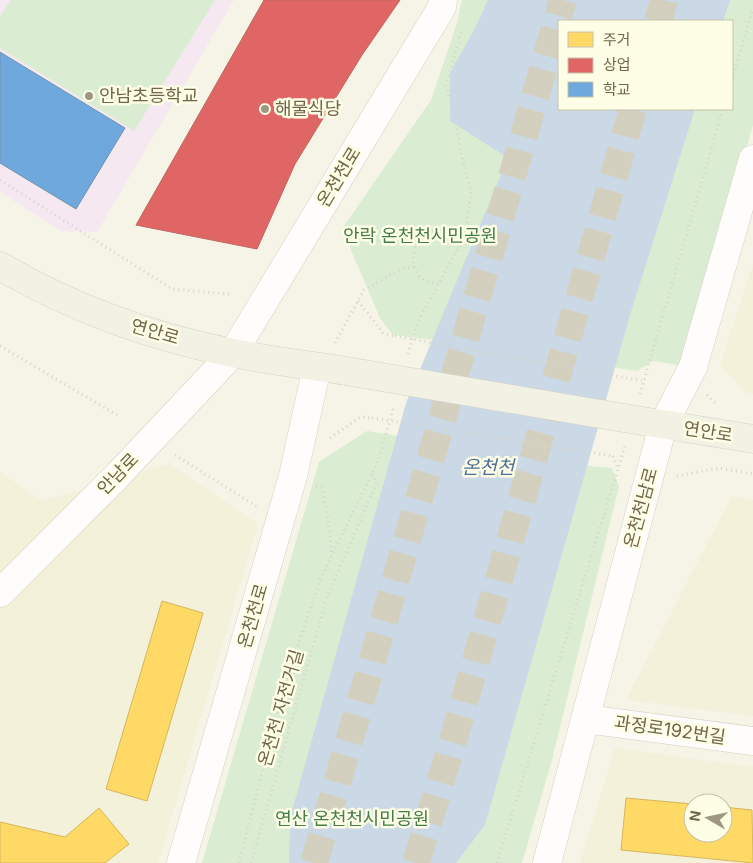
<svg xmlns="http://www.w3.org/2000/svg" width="753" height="863" viewBox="0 0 753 863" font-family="Inter,'Noto Sans KR',sans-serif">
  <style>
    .residential { fill: #f4f1da; fill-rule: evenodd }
    .education { fill: #f6e8f0 }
    .green { fill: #daedd2 }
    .water { fill: #cad9e5 }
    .homes { fill: #ffd966; stroke: #d4b65d }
    .shops { fill: #e06666; stroke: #bf665d }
    .schools { fill: #6fa8dc; stroke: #7094b0 }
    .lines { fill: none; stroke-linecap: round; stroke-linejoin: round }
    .highway-tunnel { stroke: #d4d0c0; stroke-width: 28; stroke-dasharray: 28 14; stroke-linecap: butt }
    .minor-casing { stroke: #d4d1c2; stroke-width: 29 }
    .major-casing { stroke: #d4d1c4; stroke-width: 29 }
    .path { stroke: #d7d3c9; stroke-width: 3; stroke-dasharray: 1 4; stroke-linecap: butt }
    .minor { stroke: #fefdfb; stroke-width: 28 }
    .major { stroke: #f1f1e4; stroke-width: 28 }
    .major-bridge-casing { stroke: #d4d1c4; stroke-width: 29; stroke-linecap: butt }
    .path-bridge { stroke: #d7d3c9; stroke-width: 3; stroke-dasharray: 1 4; stroke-linecap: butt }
    .major-bridge { stroke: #f1f1e4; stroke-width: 28 }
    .poi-dot { fill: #9f9880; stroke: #fefee7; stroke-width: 2 }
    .labels { text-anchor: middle; stroke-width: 5; stroke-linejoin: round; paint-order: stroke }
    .poi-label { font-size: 18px; fill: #716649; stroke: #fefee7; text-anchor: start }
    .street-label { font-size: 18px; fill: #716649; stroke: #fefee7 }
    .park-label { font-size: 18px; fill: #447d47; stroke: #fefee7 }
    .water-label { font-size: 19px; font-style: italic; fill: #4d7199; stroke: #fefee7 }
  </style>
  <rect width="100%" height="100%" fill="#f5f4e7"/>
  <g class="residential">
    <polygon points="753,264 753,394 746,393 720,365"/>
    <polygon points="169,464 258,524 158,863 0,863 0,472 43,501"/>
    <polygon points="732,496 753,500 753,716 626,700"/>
    <path d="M615 748 753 767V863H580ZM693 803H723V833H693Z"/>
  </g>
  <polygon class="education" points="0,0 234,0 97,232 61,231 0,192"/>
  <g class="green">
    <polygon points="11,0 215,0 134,131 0,48 0,17"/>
    <polygon points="462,0 524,0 527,154 451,342 393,335 380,318 342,229 431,100 457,23"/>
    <polygon points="700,0 753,0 753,125 683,366 653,361 637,371 597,365 668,109 732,109 732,21 693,21"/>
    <polygon points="367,431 570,464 612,468 619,486 552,760 522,863 202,863 319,462"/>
  </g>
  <polygon class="water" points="488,0 730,0 723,21 559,21 559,109 695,109 630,315 485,825 456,863 289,863 290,818 406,403 508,158 450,121 450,73 474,30"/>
  <g class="homes">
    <polygon points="162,601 203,613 147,801 106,789"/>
    <polygon points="626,798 693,804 693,833 723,833 723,807 752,810 753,863 621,850"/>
    <polygon points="99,808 129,844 105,863 0,863 0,822 65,837"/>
  </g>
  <polygon class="shops" points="264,0 400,0 362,55 295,164 257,249 136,225"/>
  <polygon class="schools" points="0,52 125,128 76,209 0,163"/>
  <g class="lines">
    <g class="highway-tunnel">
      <polyline points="658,21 664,0"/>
      <polyline points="314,863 563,0"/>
      <polyline points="416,863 457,727 633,109"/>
    </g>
    <g class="minor-casing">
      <g id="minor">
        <polyline points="0,593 116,477 233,353 442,7 443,0"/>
        <polyline points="586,719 753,741"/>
        <polyline points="181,863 293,476 317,367"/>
        <polyline points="547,863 663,425 693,367 753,159"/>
      </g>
    </g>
    <g class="major-casing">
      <g id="major">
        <path d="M0 266C72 308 152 337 233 353 271 361 309 365 346 371"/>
        <polyline points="624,418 753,439"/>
      </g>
    </g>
    <g class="path">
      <polyline points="732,80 753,8"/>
      <polyline points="0,180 172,289 230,294"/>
      <path d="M438 284C435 283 430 283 426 281 408 272 410 244 426 234 431 231 437 231 442 230L461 243"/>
      <polyline points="358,301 384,334 395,336"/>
      <polyline points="335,343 364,290 401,269 414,267"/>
      <polyline points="0,346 117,415"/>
      <polyline points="408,354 418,321 465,236 471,193 460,149 454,107 446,86 462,30"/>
      <polyline points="640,394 723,109"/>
      <polyline points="707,395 717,405"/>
      <polyline points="330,438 360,417 372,418"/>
      <polyline points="175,455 256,506"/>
      <polyline points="613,456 618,469"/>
      <polyline points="677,476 719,468 753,474"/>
      <polyline points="316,486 322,488 328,518 332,555"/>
      <polyline points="239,863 285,683 321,578 379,459 394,406"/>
      <polyline points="251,863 328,594 377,482 372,474"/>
      <polyline points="497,863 625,446"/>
    </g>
    <use href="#minor" class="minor"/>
    <use href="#major" class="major"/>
    <g class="major-bridge-casing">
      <polyline id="major-bridge" points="346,371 624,418"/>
    </g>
    <g class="path-bridge">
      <polyline points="395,336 644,381"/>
      <polyline points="372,418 613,456"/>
    </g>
    <use href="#major-bridge" class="major-bridge"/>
  </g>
  <g class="poi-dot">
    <circle cx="89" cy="96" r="5"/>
    <circle cx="265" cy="109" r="5"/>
  </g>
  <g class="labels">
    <g class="poi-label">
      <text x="99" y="102">안남초등학교</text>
      <text x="275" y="115">해물식당</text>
    </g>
    <g class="street-label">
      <text transform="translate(339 177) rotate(-59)" y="6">온천천로</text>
      <text transform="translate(155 332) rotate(16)" y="6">연안로</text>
      <text transform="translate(708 432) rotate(9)" y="6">연안로</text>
      <text transform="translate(118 474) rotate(-46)" y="6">안남로</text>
      <text transform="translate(641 508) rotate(-75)" y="6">온천천남로</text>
      <text transform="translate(253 616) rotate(-74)" y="6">온천천로</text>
      <text transform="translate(281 708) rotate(-74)" y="6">온천천 자전거길</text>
      <text transform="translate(670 730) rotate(8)" y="6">과정로192번길</text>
    </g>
    <g class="park-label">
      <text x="420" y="242">안락 온천천시민공원</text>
      <text x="352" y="825">연산 온천천시민공원</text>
    </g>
    <g class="water-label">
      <text x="488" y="474">온천천</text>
    </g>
  </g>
  <rect x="558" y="20" width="175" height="90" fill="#fefee7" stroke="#c6c1a8"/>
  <rect x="568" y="32" width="25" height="15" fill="#ffd966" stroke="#c6c1a8"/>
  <text x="603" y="45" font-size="15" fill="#716649">주거</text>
  <rect x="568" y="58" width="25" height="15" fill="#e06666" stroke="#c6c1a8"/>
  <text x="603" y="70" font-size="15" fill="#716649">상업</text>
  <rect x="568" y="82" width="25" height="15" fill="#6fa8dc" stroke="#c6c1a8"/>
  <text x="603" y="95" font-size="15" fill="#716649">학교</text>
  <g transform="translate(708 818) rotate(279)"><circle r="24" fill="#fefee7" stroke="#c6c1a8"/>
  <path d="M0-4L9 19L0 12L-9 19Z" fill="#9f9880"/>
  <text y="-8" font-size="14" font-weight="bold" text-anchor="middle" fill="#716649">N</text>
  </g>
</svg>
